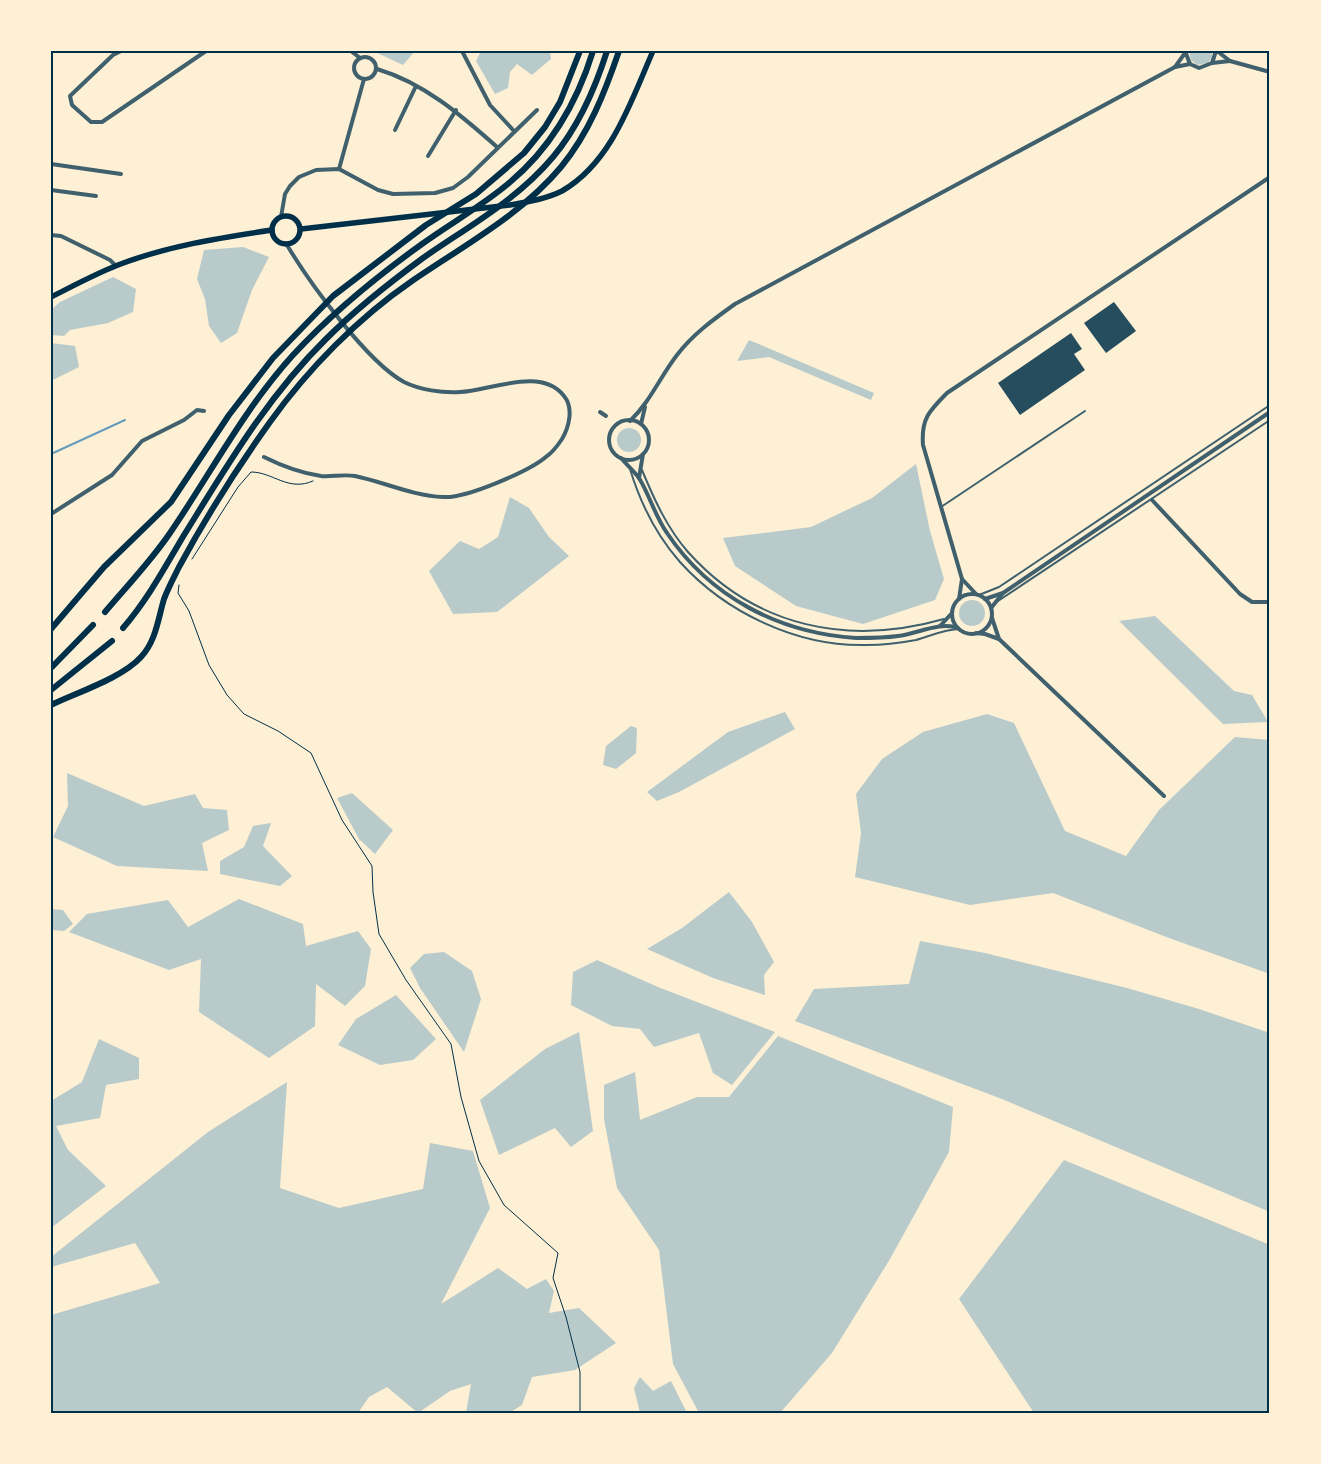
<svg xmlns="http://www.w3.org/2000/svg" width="1321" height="1464" viewBox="0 0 1321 1464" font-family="'Work Sans',sans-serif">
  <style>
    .green { fill: #b9caca }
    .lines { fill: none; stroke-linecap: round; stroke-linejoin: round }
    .stream { stroke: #669bbc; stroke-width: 2 }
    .building { fill: #264d5e }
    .path { stroke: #003049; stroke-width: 1 }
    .service { stroke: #3f606c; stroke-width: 2 }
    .minor { stroke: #3f606c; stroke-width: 4 }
    .primary { stroke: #003049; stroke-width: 5.5 }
    .motorway { stroke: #003049; stroke-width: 6 }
    .neatline { fill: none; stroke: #003049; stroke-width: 2 }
  </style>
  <rect width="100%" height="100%" fill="#fdf0d5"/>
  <g class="green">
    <polygon points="373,51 415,51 403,65"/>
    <polygon points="481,51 550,51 551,59 532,75 517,64 510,72 508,88 495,94 476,61"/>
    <polygon points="1189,51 1212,51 1212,57 1208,63 1197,65 1191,60"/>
    <polygon points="243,247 269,257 252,290 237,333 221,343 209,326 205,299 197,279 204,250"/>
    <polygon points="113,277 136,289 133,312 108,323 70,330 64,336 51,335 51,310 60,302"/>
    <polygon points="749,340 874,393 871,400 769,357 737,361"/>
    <polygon points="51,343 75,346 79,367 51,381"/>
    <circle cx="629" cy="440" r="12"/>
    <polygon points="916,464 930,531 944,579 935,600 863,624 796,606 735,566 723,538 811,527 872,498"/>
    <polygon points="510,497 529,508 549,537 569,556 497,612 453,614 429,571 460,541 479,549 498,537"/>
    <circle cx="972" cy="613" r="13"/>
    <polygon points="1155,616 1234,691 1252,695 1268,722 1223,724 1119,621"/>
    <polygon points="785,712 795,729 679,792 657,801 647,792 728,732"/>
    <polygon points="987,714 1014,723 1065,831 1126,856 1159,810 1235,737 1270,740 1270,974 1169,938 1053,893 970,905 855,877 861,833 856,794 882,759 923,732"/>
    <polygon points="631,726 637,728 636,753 616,769 603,765 606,746"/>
    <polygon points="67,773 144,806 195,794 203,808 227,810 229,830 202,843 208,871 117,866 53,837 68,806"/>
    <polygon points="352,793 393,830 375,854 359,839 337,798"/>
    <polygon points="271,823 263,846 292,876 280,886 220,874 220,861 244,847 253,826"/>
    <polygon points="729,892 752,922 774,962 764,975 765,995 713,978 647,949 682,928"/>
    <polygon points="239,899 303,924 306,946 358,931 371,949 365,986 345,1006 316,984 315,1026 269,1058 199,1012 201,959 169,970 69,932 87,914 168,900 188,927"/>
    <polygon points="51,909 63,910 73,924 64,931 51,930"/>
    <polygon points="920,941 985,953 1127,988 1199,1009 1270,1033 1270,1212 1002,1099 795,1021 814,989 909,984"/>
    <polygon points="444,952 472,971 481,999 464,1052 420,988 410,968 424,954"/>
    <polygon points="597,960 658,987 775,1032 732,1085 713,1073 699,1033 654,1047 640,1029 612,1026 571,1005 573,972"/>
    <polygon points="396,995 436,1039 413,1060 380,1065 338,1045 356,1019"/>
    <polygon points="579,1032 593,1131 571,1147 555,1128 499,1155 480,1100 545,1049"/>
    <polygon points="778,1036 953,1107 949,1152 890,1259 832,1353 780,1413 699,1413 673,1364 659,1250 617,1188 604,1119 604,1085 635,1072 640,1120 697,1097 729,1097"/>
    <polygon points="99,1039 139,1058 139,1079 106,1085 100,1118 56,1126 68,1150 106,1186 51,1228 51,1101 82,1082"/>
    <polygon points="287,1082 280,1188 339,1208 423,1189 430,1143 473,1151 490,1208 441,1304 498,1268 527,1289 546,1279 554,1291 549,1313 579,1308 616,1343 575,1370 532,1377 522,1405 509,1413 466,1413 471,1384 450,1391 418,1413 387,1387 369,1397 358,1413 51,1413 51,1315 160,1283 135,1243 51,1267 51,1257 208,1132"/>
    <polygon points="1064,1160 1270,1245 1270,1413 1034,1413 959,1299"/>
    <polygon points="640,1377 653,1391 671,1381 687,1413 640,1413 634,1388"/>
  </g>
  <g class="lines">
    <polyline class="stream" points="51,454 125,420"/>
  </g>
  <g class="building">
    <polygon points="1114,302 1136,331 1106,353 1084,323"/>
    <polygon points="1071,333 1082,349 1074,354 1085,370 1020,415 998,383"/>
  </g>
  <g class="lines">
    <g class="path">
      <path d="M192 559 238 487 251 472C273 472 288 492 313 481"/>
      <polyline points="179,585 178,593 189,611 209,665 227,695 244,714 278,731 311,753 342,820 372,866 373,892 379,934 406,980 451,1044 461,1097 479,1161 504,1205 558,1253 553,1278 566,1317 580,1372 580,1413"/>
    </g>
    <g class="service">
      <path d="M630 469C640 502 657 536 680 562 726 613 798 647 867 645 883 645 900 643 916 640 930 636 945 629 960 629"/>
      <path d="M642 470C654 499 667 528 688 552 756 628 849 646 944 619"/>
      <polyline points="941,507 1085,411"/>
      <polyline points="979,595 999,587 1270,405"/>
      <polyline points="998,601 1270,420"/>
    </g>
    <g class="minor">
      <polyline points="121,51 113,55 70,96 72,105 91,122 102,122 206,51"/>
      <polyline points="351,51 360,58"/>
      <polyline points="462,51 490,105 514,131"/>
      <polyline points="1185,51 1190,64 1199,68 1212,63 1216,51"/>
      <polyline points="1217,51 1230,61 1270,72"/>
      <circle cx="365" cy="68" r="11"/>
      <polyline points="1212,63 1230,61"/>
      <polyline points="1175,67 1185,53"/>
      <path d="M377 69C424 83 461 115 497 147"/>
      <polyline points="395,130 416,86"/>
      <polyline points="428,156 456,110"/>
      <polyline points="51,164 121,174"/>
      <polyline points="339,169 364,79"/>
      <polyline points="51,190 96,196"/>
      <polyline points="281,217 285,194 290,186 299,177 316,170 339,169 378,190 393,194 435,193 453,188 468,177 537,110"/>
      <polyline points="51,235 61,236 110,260 116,266"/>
      <polyline points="600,412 606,416"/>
      <circle cx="629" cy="440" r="20"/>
      <path d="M630 421C650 402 660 377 677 355 693 334 714 319 735 304L1175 67 1190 64"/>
      <polyline points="641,424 645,407"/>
      <path d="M264 457C282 466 300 473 321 476 332 477 343 474 355 476 384 482 413 496 443 497 465 499 530 471 547 456 553 452 558 445 562 439 569 427 574 408 564 396 541 366 489 391 460 392 442 393 420 390 404 382 367 362 309 282 287 245"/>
      <path d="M621 458C627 465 634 471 639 478 650 496 655 516 667 533 710 597 779 633 856 638 870 638 884 638 898 636 917 634 940 621 958 628"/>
      <polyline points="639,478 643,454"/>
      <polyline points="1152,500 1240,594 1252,602 1270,602"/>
      <polyline points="51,514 112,475 142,441 184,420 197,410 204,411"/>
      <path d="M976 594 962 579 923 445C921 419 929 411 947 393L1270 177"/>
      <circle cx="972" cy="614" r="20"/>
      <polyline points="959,599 962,579"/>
      <polyline points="985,599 1003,593 1270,412"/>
      <polyline points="991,608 1003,593"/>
      <polyline points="992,618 999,639"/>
      <polyline points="940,626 952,613"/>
      <polyline points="976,633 985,634 999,639 1164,796"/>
    </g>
    <g class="primary">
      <circle cx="286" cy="230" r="14"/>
      <path d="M301 229 510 205C527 202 546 199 562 191 612 162 631 101 653 51"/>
      <path d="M51 297C73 286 95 274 118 265 167 246 219 238 272 230"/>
    </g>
    <g class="motorway">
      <path d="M105 612C127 586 151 561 170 533 211 473 244 409 293 355 332 313 376 277 422 244 451 223 482 206 509 183 551 148 577 103 593 51"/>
      <path d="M123 628C148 599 165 567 184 535 227 466 267 397 326 339 356 309 389 283 423 258 469 226 517 200 553 157 579 126 595 89 607 51"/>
      <polyline points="51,629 104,567 171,502 229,415 273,358 333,296 426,225 476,194 524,153 545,127 560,102 580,51"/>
      <polyline points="51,668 93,625"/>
      <polyline points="51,690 112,641"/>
      <path d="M51 705C78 692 122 678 141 657 156 641 158 619 164 599 168 588 174 577 179 567 206 517 237 468 270 422 308 369 358 318 412 281 463 246 521 215 561 167 589 133 605 92 619 51"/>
    </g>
  </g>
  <rect width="1321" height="1464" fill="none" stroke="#fdf0d5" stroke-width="105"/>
  <rect x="52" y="52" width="1216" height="1360" class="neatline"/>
</svg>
